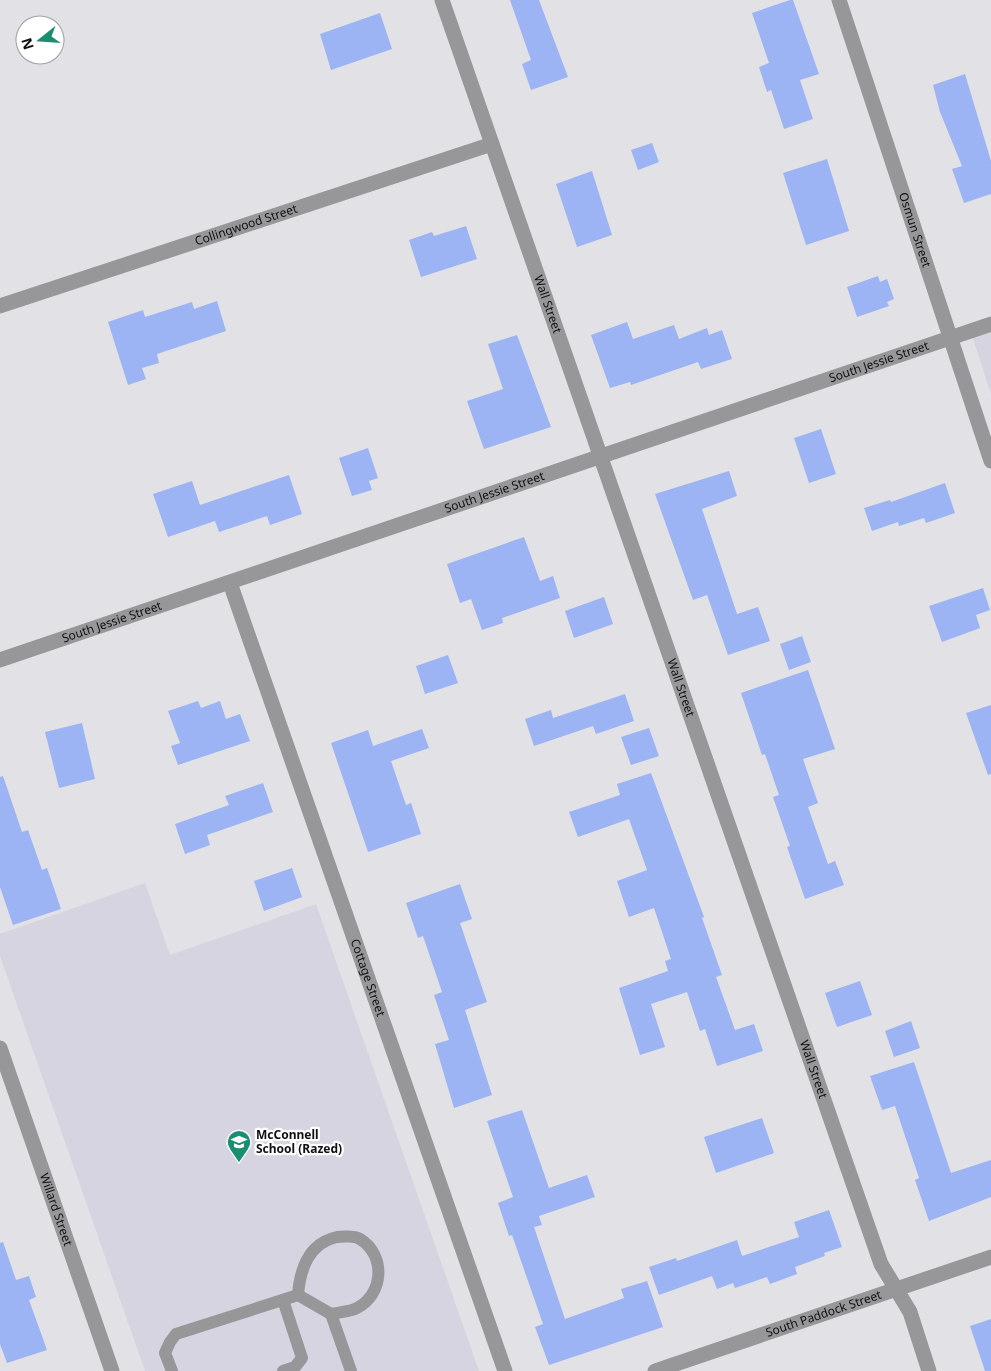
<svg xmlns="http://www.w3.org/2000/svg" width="991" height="1371" viewBox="0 0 991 1371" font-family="'Noto Sans',sans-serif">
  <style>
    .built { fill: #d6d4e0 }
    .building { fill: #9cb4f3 }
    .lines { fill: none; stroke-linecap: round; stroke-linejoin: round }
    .lane { stroke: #979698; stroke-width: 12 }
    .street { stroke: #979698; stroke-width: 15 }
    .labels { text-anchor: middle; stroke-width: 4.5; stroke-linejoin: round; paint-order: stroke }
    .street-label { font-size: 12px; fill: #111012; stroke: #fff }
    .poi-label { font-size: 12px; font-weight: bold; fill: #111012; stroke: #fff; text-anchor: start }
  </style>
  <rect width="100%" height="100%" fill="#e2e1e6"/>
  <g class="built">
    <polygon points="991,325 991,394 971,332"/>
    <polygon points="145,883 170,955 316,904 479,1371 145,1371 0,956 0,934"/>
  </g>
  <g class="building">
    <polygon points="510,0 539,0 568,77 531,90 522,64 531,60"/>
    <polygon points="790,0 793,0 819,74 800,80 813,119 784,129 771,90 767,92 759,67 769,63 752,13"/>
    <polygon points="380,13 392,49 331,70 320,34"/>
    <polygon points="965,74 991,161 991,194 964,203 952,169 962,166 940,112 933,85"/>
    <polygon points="652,143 659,162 638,170 631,150"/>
    <polygon points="827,159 849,231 806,245 783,173"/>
    <polygon points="592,171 612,235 577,247 556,184"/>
    <polygon points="466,226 477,259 421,277 409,240 432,232 434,236"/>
    <polygon points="878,276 880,282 887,279 894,299 887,302 889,306 857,317 847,287"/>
    <polygon points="217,301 226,331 157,354 159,363 142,368 146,379 128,385 108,322 143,310 145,317 192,302 194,309"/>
    <polygon points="627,322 633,339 674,325 679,339 707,328 709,335 722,330 732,359 701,369 698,362 631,385 630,382 610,388 591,335"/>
    <polygon points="517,335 551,427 484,449 467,401 503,389 488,344"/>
    <polygon points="821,429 836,474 809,483 794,438"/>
    <polygon points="368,448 378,478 369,481 372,490 352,496 339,458"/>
    <polygon points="729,471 737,496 702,509 737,614 758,607 770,641 728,655 707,595 693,600 655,494"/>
    <polygon points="289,475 302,514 270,525 267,516 219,532 215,521 168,537 153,494 192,481 200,505"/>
    <polygon points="945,483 955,513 926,523 924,518 899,526 898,522 872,531 864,508 890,500 891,502"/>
    <polygon points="524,537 540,581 553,576 560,598 502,618 503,623 482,630 471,599 460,603 447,564"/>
    <polygon points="983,588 990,610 976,615 980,628 942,642 929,606"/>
    <polygon points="604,597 613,624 574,638 565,611"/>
    <polygon points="802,636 811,662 789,670 780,644"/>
    <polygon points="448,655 458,683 425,694 416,666"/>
    <polygon points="808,670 835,749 803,759 818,803 808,807 828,864 835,861 844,885 805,899 787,847 790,846 773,797 779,795 765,754 762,755 741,693"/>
    <polygon points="625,694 634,721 596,734 593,726 534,746 525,719 551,710 553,718"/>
    <polygon points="198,701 201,708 220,701 226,719 240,714 250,741 178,765 171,746 180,743 168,711"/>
    <polygon points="991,705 991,774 988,775 966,713"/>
    <polygon points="82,723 95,779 59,788 45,732"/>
    <polygon points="649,728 659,756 631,765 621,737"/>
    <polygon points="422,729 429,748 391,761 406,805 411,803 421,834 368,852 331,743 368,730 373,746"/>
    <polygon points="651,773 704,917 702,918 722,975 716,977 735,1030 754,1024 763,1051 717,1066 705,1029 700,1031 687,992 651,1004 665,1047 640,1055 619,988 668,971 665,961 671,959 654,908 629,917 617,881 647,870 629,819 578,837 569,812 620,795 617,784"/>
    <polygon points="3,776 22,832 28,830 42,870 47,868 61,909 13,925 0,887 0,777"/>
    <polygon points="263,783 273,812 207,835 210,845 185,854 175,824 229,805 225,796"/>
    <polygon points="292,868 302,897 264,911 254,881"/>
    <polygon points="460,884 472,919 460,923 487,1002 465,1010 492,1095 454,1108 435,1044 449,1040 434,995 442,992 423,936 418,938 406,903"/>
    <polygon points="860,981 872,1015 837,1027 825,993"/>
    <polygon points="911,1021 920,1048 894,1057 885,1031"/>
    <polygon points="914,1062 951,1173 991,1160 991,1197 929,1221 915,1180 919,1178 895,1106 882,1110 870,1076"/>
    <polygon points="522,1110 549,1188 587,1175 595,1197 539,1216 542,1225 534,1227 565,1319 624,1298 621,1289 647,1281 663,1327 549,1365 535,1327 543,1324 512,1235 509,1236 498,1203 513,1197 487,1121"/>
    <polygon points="762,1118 774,1153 716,1173 704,1137"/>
    <polygon points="829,1210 842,1247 824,1253 825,1256 795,1267 797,1274 770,1284 767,1277 735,1288 733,1283 717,1289 712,1276 659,1295 649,1267 676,1258 677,1261 737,1240 742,1256 799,1237 794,1222"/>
    <polygon points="3,1242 16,1280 29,1276 36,1297 29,1300 47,1350 7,1363 0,1344 0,1243"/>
    <polygon points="991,1319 991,1371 985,1371 970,1326"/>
  </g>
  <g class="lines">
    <g class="lane">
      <path d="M298 1295C300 1269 309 1243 337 1237 343 1236 355 1236 360 1239 386 1255 384 1294 357 1308 350 1312 339 1312 331 1314"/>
      <polyline points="172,1371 165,1353 170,1342 176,1334 298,1295 331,1314 351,1371"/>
      <polyline points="283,1371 295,1367 302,1358 283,1300"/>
    </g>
    <g class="street">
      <path id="s1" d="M442 0 881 1264 910 1312 929 1371"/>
      <path id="s2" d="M839 0 991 461"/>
      <path id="s3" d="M0 306 492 144"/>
      <path id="s4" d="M230 583 505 1371"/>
      <path id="s5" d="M0 660 991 324"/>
      <path id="s6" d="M0 1048 112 1371"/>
      <path id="s7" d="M655 1371 991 1257"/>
    </g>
  </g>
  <defs>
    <g id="school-pin" transform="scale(1.25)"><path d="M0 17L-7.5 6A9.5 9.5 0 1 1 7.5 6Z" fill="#1a8e71" stroke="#fff"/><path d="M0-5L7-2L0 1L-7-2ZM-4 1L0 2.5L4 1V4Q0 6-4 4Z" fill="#fff"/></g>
  </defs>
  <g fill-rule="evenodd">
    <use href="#school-pin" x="239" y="1142"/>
  </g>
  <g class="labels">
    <g class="street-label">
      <text dy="4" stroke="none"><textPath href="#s3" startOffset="259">Collingwood Street</textPath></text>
      <text dy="4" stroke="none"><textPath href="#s2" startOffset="242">Osmun Street</textPath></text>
      <text dy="4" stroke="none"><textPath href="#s1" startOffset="322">Wall Street</textPath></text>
      <text dy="4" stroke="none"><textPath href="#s5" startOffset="928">South Jessie Street</textPath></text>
      <text dy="4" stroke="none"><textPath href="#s5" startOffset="522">South Jessie Street</textPath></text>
      <text dy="4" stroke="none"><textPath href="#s5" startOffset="118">South Jessie Street</textPath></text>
      <text dy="4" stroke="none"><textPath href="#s1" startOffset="728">Wall Street</textPath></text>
      <text dy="4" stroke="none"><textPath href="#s4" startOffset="418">Cottage Street</textPath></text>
      <text dy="4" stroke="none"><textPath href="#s1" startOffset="1132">Wall Street</textPath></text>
      <text dy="4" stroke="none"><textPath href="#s6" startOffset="171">Willard Street</textPath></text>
      <text dy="4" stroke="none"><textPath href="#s7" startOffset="178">South Paddock Street</textPath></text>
    </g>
    <g class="poi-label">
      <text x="256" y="1139">McConnell<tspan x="256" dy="14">School (Razed)</tspan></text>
    </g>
  </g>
  <g transform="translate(40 40) rotate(253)"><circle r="24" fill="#ffffff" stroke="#a09fa0"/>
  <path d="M0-4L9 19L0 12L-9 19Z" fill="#1a8e71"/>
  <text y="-8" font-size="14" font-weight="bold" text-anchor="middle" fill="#111012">N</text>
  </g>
</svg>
